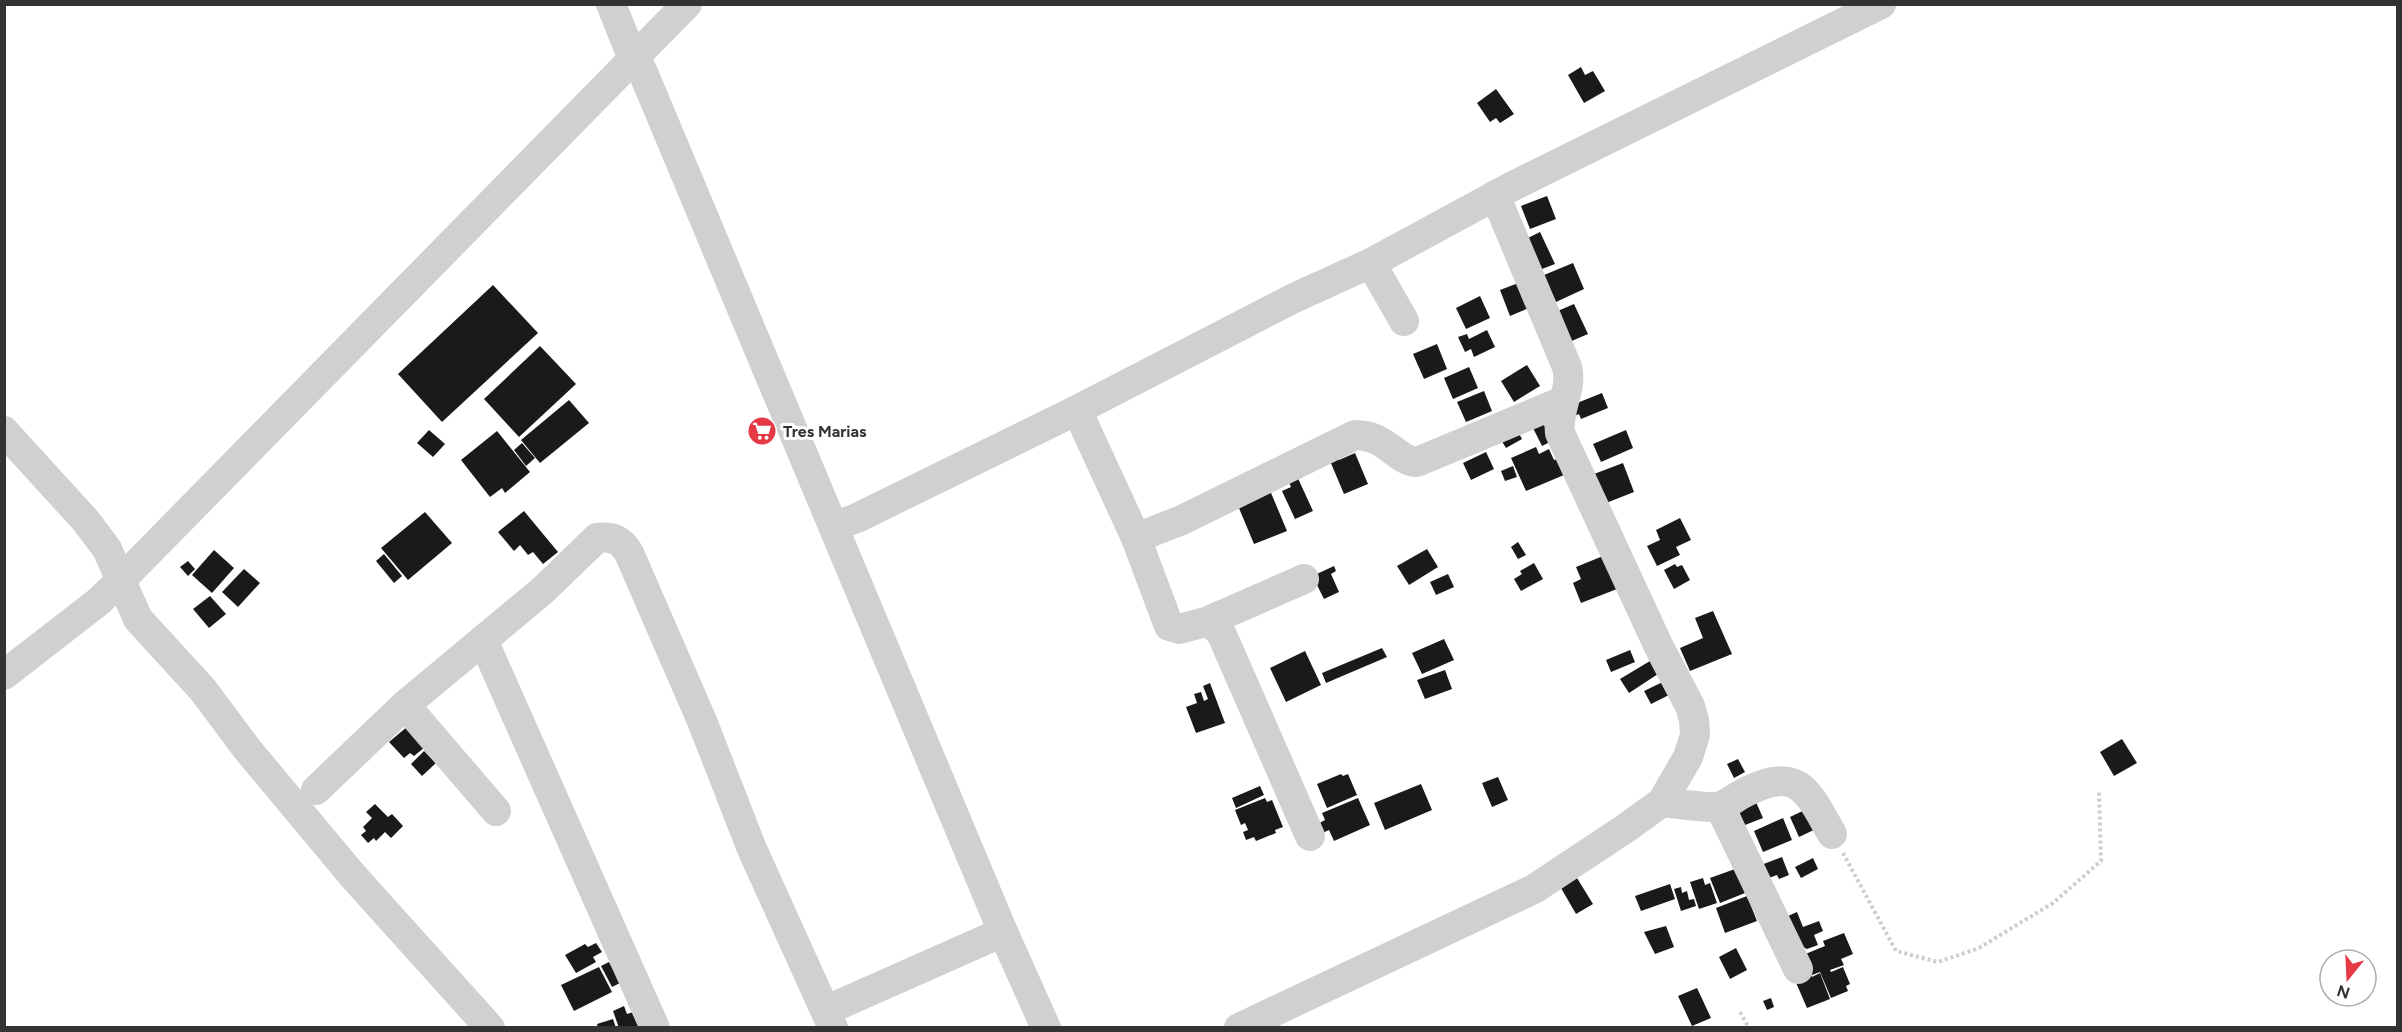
<svg xmlns="http://www.w3.org/2000/svg" width="2402" height="1032" viewBox="0 0 2402 1032" font-family="Figtree,sans-serif">
  <style>
    .building { fill: #1a1a1a }
    .lines { fill: none; stroke-linecap: round; stroke-linejoin: round }
    .path { stroke: #cdcdcd; stroke-width: 4; stroke-dasharray: 3 3; stroke-linecap: butt }
    .minor { stroke: #d0d0d0; stroke-width: 30 }
    .labels { text-anchor: middle; stroke-width: 6; stroke-linejoin: round; paint-order: stroke }
    .poi-label { font-size: 16px; font-weight: bold; fill: #333; stroke: #fff; text-anchor: start }
  </style>
  <rect width="100%" height="100%" fill="#fff"/>
  <g class="building">
    <polygon points="1581,67 1585,75 1593,71 1605,91 1584,103 1568,75"/>
    <polygon points="1496,89 1514,114 1500,123 1496,118 1490,122 1477,103"/>
    <polygon points="1547,196 1556,219 1530,229 1521,206"/>
    <polygon points="1540,232 1555,264 1542,269 1528,238"/>
    <polygon points="1573,263 1584,289 1556,302 1544,275"/>
    <polygon points="1521,282 1531,307 1510,316 1500,290"/>
    <polygon points="493,285 538,333 442,422 398,374"/>
    <polygon points="1480,296 1490,318 1466,329 1456,308"/>
    <polygon points="1574,304 1588,334 1567,343 1553,313"/>
    <polygon points="1487,330 1495,347 1474,357 1471,349 1465,352 1458,337 1467,334 1469,339"/>
    <polygon points="1437,344 1447,369 1424,379 1413,354"/>
    <polygon points="540,346 576,384 519,437 484,399"/>
    <polygon points="1527,365 1540,386 1514,402 1501,381"/>
    <polygon points="1469,367 1478,388 1453,399 1444,378"/>
    <polygon points="1484,391 1492,411 1466,422 1457,402"/>
    <polygon points="1602,393 1608,408 1581,419 1579,414 1572,417 1567,407"/>
    <polygon points="569,400 589,423 540,463 521,440"/>
    <polygon points="1541,419 1552,441 1542,446 1531,424"/>
    <polygon points="1515,426 1522,439 1506,448 1498,435"/>
    <polygon points="429,430 445,444 433,457 417,443"/>
    <polygon points="1626,430 1633,448 1601,462 1593,444"/>
    <polygon points="497,431 530,472 505,493 502,488 490,497 461,460"/>
    <polygon points="522,443 535,458 526,466 514,450"/>
    <polygon points="1536,447 1539,454 1549,449 1554,460 1557,459 1564,475 1526,491 1511,458"/>
    <polygon points="1486,452 1494,469 1471,480 1463,463"/>
    <polygon points="1355,453 1368,484 1344,494 1330,461 1338,457 1339,460"/>
    <polygon points="1623,463 1634,492 1606,503 1594,474"/>
    <polygon points="1513,466 1517,477 1505,481 1501,471"/>
    <polygon points="1296,474 1313,511 1295,519 1282,491 1291,487 1287,478"/>
    <polygon points="1269,488 1287,531 1254,544 1236,501"/>
    <polygon points="524,511 558,552 543,564 533,552 528,555 520,545 514,551 498,532"/>
    <polygon points="425,512 452,543 408,580 381,548"/>
    <polygon points="1680,518 1691,540 1676,547 1680,555 1657,566 1647,546 1660,540 1656,530"/>
    <polygon points="1518,542 1526,555 1518,559 1511,547"/>
    <polygon points="1427,549 1438,567 1409,585 1397,566"/>
    <polygon points="214,550 234,568 212,593 192,575"/>
    <polygon points="384,554 402,576 394,583 376,561"/>
    <polygon points="1603,556 1617,589 1581,603 1573,583 1581,579 1576,567"/>
    <polygon points="188,561 195,569 188,576 180,567"/>
    <polygon points="1534,563 1543,579 1521,591 1514,579 1522,574 1520,571"/>
    <polygon points="1675,564 1677,567 1682,565 1690,580 1674,589 1664,570"/>
    <polygon points="1334,566 1336,571 1331,574 1339,592 1324,599 1315,581 1306,579"/>
    <polygon points="244,569 260,583 238,607 222,592"/>
    <polygon points="1448,574 1454,587 1436,595 1430,582"/>
    <polygon points="210,596 226,614 209,628 193,609"/>
    <polygon points="1713,611 1732,654 1690,671 1680,648 1703,638 1695,618"/>
    <polygon points="1444,639 1454,660 1422,674 1412,653"/>
    <polygon points="1382,648 1387,657 1326,683 1322,673"/>
    <polygon points="1630,650 1635,662 1611,672 1606,660"/>
    <polygon points="1305,651 1321,685 1286,702 1270,668"/>
    <polygon points="1650,661 1658,674 1629,693 1620,679"/>
    <polygon points="1445,670 1452,689 1425,699 1417,680"/>
    <polygon points="1669,679 1675,692 1651,704 1644,691"/>
    <polygon points="1210,683 1225,723 1196,733 1186,707 1197,703 1194,694 1201,692 1204,701 1208,699 1203,686"/>
    <polygon points="408,726 430,743 414,756 410,753 404,758 389,742"/>
    <polygon points="2122,739 2137,763 2114,776 2100,752"/>
    <polygon points="424,751 436,763 422,776 411,764"/>
    <polygon points="1738,759 1745,772 1734,778 1727,764"/>
    <polygon points="1341,774 1343,776 1348,774 1357,795 1327,808 1317,784"/>
    <polygon points="1498,777 1508,800 1492,807 1482,783"/>
    <polygon points="1421,784 1432,810 1385,830 1374,803"/>
    <polygon points="1260,786 1264,795 1236,808 1232,798"/>
    <polygon points="1752,793 1763,818 1745,825 1734,801"/>
    <polygon points="1265,798 1267,802 1272,800 1283,827 1275,830 1276,833 1256,841 1254,837 1246,840 1243,832 1248,830 1245,823 1241,825 1235,810"/>
    <polygon points="1358,798 1370,825 1334,841 1329,830 1318,835 1314,826 1325,820 1322,813"/>
    <polygon points="375,804 388,817 392,814 403,826 391,838 385,832 376,841 374,838 368,843 361,835 366,831 363,827 372,818 366,812"/>
    <polygon points="1811,807 1820,827 1799,837 1790,817"/>
    <polygon points="1783,818 1792,840 1763,852 1754,831"/>
    <polygon points="1782,857 1789,875 1779,879 1777,875 1766,879 1761,865"/>
    <polygon points="1813,858 1818,869 1801,878 1795,867"/>
    <polygon points="1735,869 1745,893 1720,903 1710,878"/>
    <polygon points="1577,878 1593,904 1576,914 1561,888"/>
    <polygon points="1703,878 1705,885 1710,883 1717,903 1699,909 1690,882"/>
    <polygon points="1670,884 1675,899 1641,911 1635,896"/>
    <polygon points="1681,887 1682,893 1687,891 1689,900 1694,899 1696,906 1681,911 1674,889"/>
    <polygon points="1747,896 1757,921 1725,933 1716,908"/>
    <polygon points="1797,912 1803,927 1819,921 1823,931 1814,935 1818,945 1807,949 1801,946 1788,916"/>
    <polygon points="1666,926 1674,947 1655,954 1644,932"/>
    <polygon points="1844,933 1853,954 1841,959 1844,965 1830,970 1831,972 1843,967 1850,984 1846,986 1848,991 1831,998 1820,972 1812,975 1803,955 1825,946 1823,941"/>
    <polygon points="596,943 602,952 593,957 596,962 576,973 565,955 585,944 588,947"/>
    <polygon points="1736,948 1747,970 1730,979 1719,957"/>
    <polygon points="609,962 620,983 612,987 601,966"/>
    <polygon points="599,967 612,992 574,1011 561,985"/>
    <polygon points="1810,972 1812,977 1820,973 1830,999 1807,1008 1794,978"/>
    <polygon points="1697,988 1711,1018 1692,1026 1678,996"/>
    <polygon points="1771,998 1774,1007 1767,1010 1763,1001"/>
    <polygon points="624,1006 627,1014 640,1010 646,1028 619,1028 613,1011"/>
    <polygon points="613,1019 616,1028 598,1028 597,1024"/>
  </g>
  <g class="lines">
    <g class="path">
      <polyline points="1843,853 1896,951 1938,962 1979,948 2053,903 2101,861 2099,792"/>
      <polyline points="1740,1012 1749,1028"/>
    </g>
    <g class="minor">
      <polyline points="611,4 633,59 642,70 1003,932 1046,1028"/>
      <polyline points="1371,263 1404,321"/>
      <polyline points="1077,410 1136,538 1169,626 1179,629 1206,622 1217,628 1222,635 1310,836"/>
      <polyline points="4,431 86,521 107,549 138,619 203,690 247,749 353,876 490,1028"/>
      <polyline points="835,526 857,518 1077,410 1294,298 1371,263 1513,186 1881,4"/>
      <path d="M1136 538 1182 520 1355 435C1387 435 1396 461 1417 462L1563 401"/>
      <polyline points="1206,622 1304,579"/>
      <polyline points="483,640 655,1028"/>
      <polyline points="4,675 98,602 121,580 687,4"/>
      <polyline points="405,705 496,811"/>
      <path d="M316 790 405 705 542 591 597 538C613 536 621 540 629 553L702 721 752 849 833 1028"/>
      <path d="M1662 802C1673 803 1713 809 1721 806 1731 802 1740 794 1750 790 1800 765 1810 796 1832 834"/>
      <polyline points="1720,807 1798,969"/>
      <polyline points="827,1010 1003,932"/>
      <path d="M1239 1028 1534 889 1626 828 1662 802 1688 757 1695 735 1694 720 1690 706 1659 647 1560 433C1557 408 1573 390 1567 367L1495 195"/>
    </g>
  </g>
  <defs>
    <g id="supermarket-disc" transform="scale(1.5)"><circle r="9.5" fill="#e63946" stroke="#fff"/><path d="M-6-5.5h2.5l.6 2H6L4.5 2H-2.5L-4.4-4H-6ZM-1.5 3.2a1.3 1.3 0 1 0 .1 0ZM3 3.2a1.3 1.3 0 1 0 .1 0Z" fill="#fff"/></g>
  </defs>
  <g fill-rule="evenodd">
    <use href="#supermarket-disc" x="762" y="431"/>
  </g>
  <g class="labels">
    <g class="poi-label">
      <text x="783" y="437">Tres Marias</text>
    </g>
  </g>
  <rect width="2402" height="1032" fill="none" stroke="#333333" stroke-width="12"/>
  <g transform="translate(2348 978) rotate(198)"><circle r="28" fill="#ffffff" stroke="#adadad" stroke-width="1.5"/>
  <path d="M0-4.5L10 22L0 15L-10 22Z" fill="#e63946"/>
  <text y="-9" font-size="16" font-weight="bold" text-anchor="middle" fill="#333333">N</text>
  </g>
</svg>
